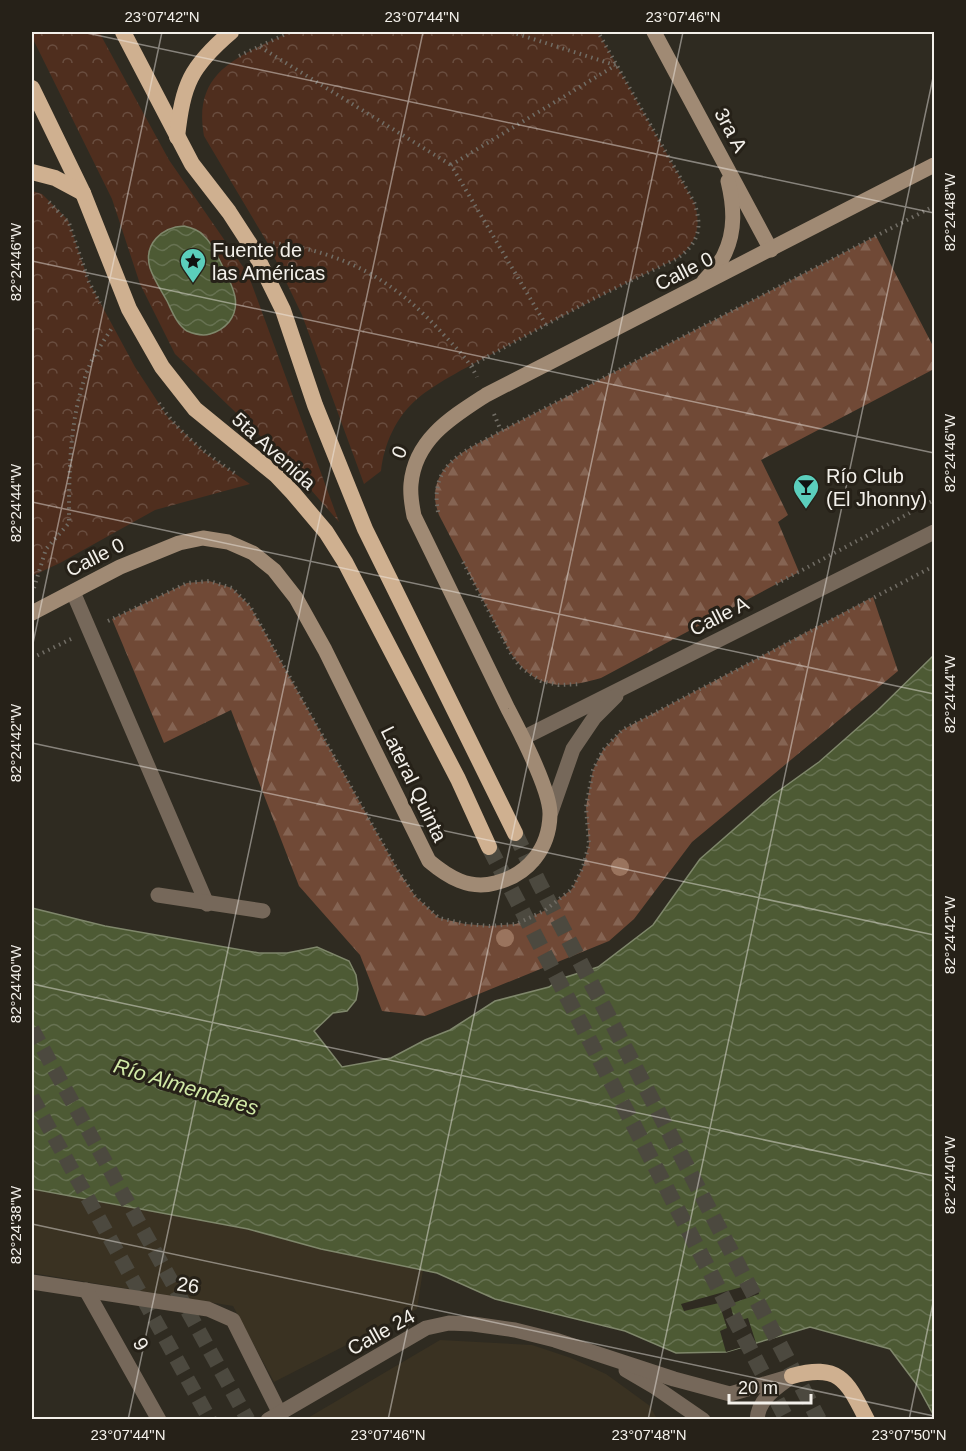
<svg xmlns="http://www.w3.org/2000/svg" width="966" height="1451" viewBox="0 0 966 1451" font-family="Arial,sans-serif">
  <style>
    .built { fill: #3a3222 }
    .forest { fill: url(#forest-firs) }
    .park { fill: url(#park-crowns) }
    .water { fill: url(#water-waves); stroke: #7f876b; stroke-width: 1.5 }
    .pier { fill: #2f2b21 }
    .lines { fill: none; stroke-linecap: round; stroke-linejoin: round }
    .primary-tunnel { stroke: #4c493f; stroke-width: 15; stroke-dasharray: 15 8; stroke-linecap: butt }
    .trunk-tunnel { stroke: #4c493f; stroke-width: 16; stroke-dasharray: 16 8; stroke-linecap: butt }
    .path { stroke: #716d65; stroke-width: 4; stroke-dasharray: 1.5 4.5; stroke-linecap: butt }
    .service { stroke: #76685a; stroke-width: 15 }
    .minor { stroke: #76685a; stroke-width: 15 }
    .tertiary { stroke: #76685a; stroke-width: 15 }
    .secondary { stroke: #a08a74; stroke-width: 15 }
    .trunk { stroke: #cfb090; stroke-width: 16 }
    .tree { fill: #9a745e }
    .ticks { fill: none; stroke: #f3f0ea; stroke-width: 1.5; stroke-opacity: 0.45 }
    .labels { text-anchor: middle; stroke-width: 6; stroke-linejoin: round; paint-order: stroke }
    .street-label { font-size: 20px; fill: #f3f0ea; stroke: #262118 }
    .poi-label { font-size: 20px; fill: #f3f0ea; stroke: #262118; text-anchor: start }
    .water-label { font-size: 21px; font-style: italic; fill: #d1e9a6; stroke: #262118 }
    .neatline { fill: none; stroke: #f3f0ea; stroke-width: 2 }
    .ticks-label { font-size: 15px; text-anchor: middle; fill: #f3f0ea }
  </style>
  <defs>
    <pattern id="forest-firs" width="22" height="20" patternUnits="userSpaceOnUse" patternTransform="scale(1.5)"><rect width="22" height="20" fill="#704936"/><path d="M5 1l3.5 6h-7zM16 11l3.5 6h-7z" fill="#856453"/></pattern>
    <pattern id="park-crowns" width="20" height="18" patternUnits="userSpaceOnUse" patternTransform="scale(1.5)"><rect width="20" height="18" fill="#4f2e1e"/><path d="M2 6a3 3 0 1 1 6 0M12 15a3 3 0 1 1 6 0" fill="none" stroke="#694d3f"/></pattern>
    <pattern id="water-waves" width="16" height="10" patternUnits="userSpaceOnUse" patternTransform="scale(1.5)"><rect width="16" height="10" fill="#4d5a34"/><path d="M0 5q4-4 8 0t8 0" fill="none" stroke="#677252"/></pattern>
  </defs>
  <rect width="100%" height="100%" fill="#2f2b21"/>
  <g class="built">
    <polygon points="32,1189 248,1229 321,1249 423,1270 417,1309 274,1382 233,1306 32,1273"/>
    <polygon points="440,1340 532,1345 571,1358 606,1374 650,1406 657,1419 306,1419"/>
  </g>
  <g class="forest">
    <path d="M876 236 934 348V369L761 460 788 515 778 522 799 572 601 678C560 690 535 689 510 652L439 515C437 509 435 503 435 497 435 460 475 446 501 431Z"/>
    <polygon points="209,581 232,588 250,606 397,869 415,896 439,918 465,924 489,926 516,924 544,911 572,889 583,867 589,844 586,807 593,770 603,750 622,730 873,597 898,671 692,842 634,919 609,941 425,1016 382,1011 360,955 299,886 231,710 164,743 112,619 187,583"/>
  </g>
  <g class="park">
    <polygon points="32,32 99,32 169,160 248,274 339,522 284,459 175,354 140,284 112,199 32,37"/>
    <path d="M290 32H598L694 202C702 226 697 244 676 259 615 288 556 319 496 352 473 364 437 382 417 399 396 417 384 444 381 471L364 484 302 315 267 242 204 136C192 70 240 56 290 32Z"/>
    <polygon points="32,191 42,194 68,220 89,282 135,367 167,416 205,453 250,484 155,510 60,563 32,576"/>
  </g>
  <g class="water">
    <path d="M184 226C192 228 199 230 204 236 212 243 216 254 221 263 230 282 244 303 229 322 224 328 217 332 210 334 203 336 194 334 187 331 177 325 172 311 167 301 161 290 154 280 150 268 143 244 162 227 184 226Z"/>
    <polygon points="934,655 934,1416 917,1385 890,1349 810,1327 726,1352 676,1353 625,1331 495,1299 437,1273 321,1249 248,1229 32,1189 32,908 105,926 259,953 287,953 317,947 349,961 356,975 358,989 356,1000 347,1011 333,1013 314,1031 342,1067 391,1058 425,1040 450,1030 495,1001 549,987 560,979 598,967 653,925 700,859 773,795 819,762 878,710"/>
  </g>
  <polygon class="pier" points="756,1283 759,1294 730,1304 735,1322 748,1318 756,1343 726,1352 720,1331 727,1328 719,1303 684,1311 681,1304"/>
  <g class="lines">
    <g class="primary-tunnel">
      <polyline points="32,1029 248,1420"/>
      <polyline points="32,1097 210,1420"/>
    </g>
    <g class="trunk-tunnel">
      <polyline points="515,833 539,883 819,1420"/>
      <polyline points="489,847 787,1420"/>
    </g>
    <g class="path">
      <polyline points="511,32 615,65"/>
      <polyline points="260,47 451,165"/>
      <polyline points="239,56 290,32"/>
      <polyline points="49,202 69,223 89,282 100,303"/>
      <path d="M273 243C345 252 395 281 443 334 456 348 469 360 477 377"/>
      <polyline points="546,325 451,165 616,65"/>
      <path d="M472 365 593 299 676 259C699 244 703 227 694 202L598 32"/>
      <path d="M159 403C178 433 208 455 237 475"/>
      <polyline points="494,414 501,431"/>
      <path d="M438 512C429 462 465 452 501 431L934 206"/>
      <polyline points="463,562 510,652 520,667 541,681 559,685 580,684"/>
      <polyline points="776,584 934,500"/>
      <path d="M34 588 46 549 69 523C69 470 69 412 91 362 97 350 106 338 113 326"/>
      <polyline points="108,621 187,583 209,581 232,588 250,606 397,869 415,896 439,918 466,924 489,926 516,924 544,911 572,889 583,867 589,844 586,807 593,770 603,750 622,730 934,566"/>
      <polyline points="32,658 71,639"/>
    </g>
    <g class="service">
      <polyline points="73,592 207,904"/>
      <polyline points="158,895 263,911"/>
    </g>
    <g class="minor">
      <polyline points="32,1282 208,1309 233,1320 280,1414"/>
      <polyline points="86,1290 159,1420"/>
    </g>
    <g class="tertiary">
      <polyline points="523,738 934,532"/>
      <polyline points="551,812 573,749 594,718 616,696"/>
      <polyline points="626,1370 655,1387 703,1420"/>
      <polyline points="268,1420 426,1328 449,1323 473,1324 515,1330 555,1340 674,1379 730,1394 792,1376"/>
      <path d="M757 1420C758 1401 773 1390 787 1380"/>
    </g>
    <g class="secondary">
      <polyline points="654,32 771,250"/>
      <path d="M704 281C711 273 720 264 724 255 736 231 734 206 728 181"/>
      <path d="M32 613 120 567 179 543 203 538 228 542 253 553 274 570 296 598 325 650 429 861C448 877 469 890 495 883 528 875 549 849 550 815 551 791 520 732 508 709 477 645 445 580 414 516 412 506 410 494 411 484 415 439 452 417 486 395L934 165"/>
    </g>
    <g class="trunk">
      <polyline points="123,32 192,164 229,212 253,249 283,310 315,405 365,529 515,833"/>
      <polyline points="32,88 83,193 129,309 162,367 195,409 276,475 293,493 326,532 345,562 458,779 489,847"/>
      <path d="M177 137C183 84 190 67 231 32"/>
      <polyline points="32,172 55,178 83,193"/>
      <path d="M792 1376C840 1363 847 1381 867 1420"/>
    </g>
  </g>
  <g class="tree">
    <circle cx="620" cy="867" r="9"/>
    <circle cx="505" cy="938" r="9"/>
  </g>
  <path class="ticks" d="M82 32 934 213M32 261 934 453M32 502 934 694M32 648 162 32M32 743 934 935M32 984 934 1176M32 1224 934 1416M128 1420 423 32M388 1420 683 32M648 1420 934 73M909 1420 934 1298"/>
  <defs>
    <g id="sight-pin" transform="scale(1.35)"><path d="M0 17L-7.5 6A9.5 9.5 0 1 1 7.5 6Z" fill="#5bcebc" stroke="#262118"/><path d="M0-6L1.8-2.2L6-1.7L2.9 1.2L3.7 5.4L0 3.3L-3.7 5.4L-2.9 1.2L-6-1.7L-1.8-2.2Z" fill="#111"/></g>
    <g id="bar-pin" transform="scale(1.35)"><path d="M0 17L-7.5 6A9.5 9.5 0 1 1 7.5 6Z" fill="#5bcebc" stroke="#262118"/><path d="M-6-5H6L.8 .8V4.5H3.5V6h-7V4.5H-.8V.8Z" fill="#111"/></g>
  </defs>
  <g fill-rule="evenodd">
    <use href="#sight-pin" x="193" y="261"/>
    <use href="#bar-pin" x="806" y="487"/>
  </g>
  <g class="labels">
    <g class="street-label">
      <text transform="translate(731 130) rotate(62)" y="7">3ra A</text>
      <text transform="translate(684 271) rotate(-27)" y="7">Calle 0</text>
      <text transform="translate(274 451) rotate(42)" y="7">5ta Avenida</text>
      <text transform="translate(399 452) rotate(-68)" y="7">0</text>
      <text transform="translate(95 557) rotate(-27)" y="7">Calle 0</text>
      <text transform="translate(719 616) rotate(-27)" y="7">Calle A</text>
      <text transform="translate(414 784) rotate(64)" y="7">Lateral Quinta</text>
      <text transform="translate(188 1285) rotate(9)" y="7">26</text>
      <text transform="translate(381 1332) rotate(-29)" y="7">Calle 24</text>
      <text transform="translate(141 1344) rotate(61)" y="7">9</text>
    </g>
    <g class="poi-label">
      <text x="212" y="257">Fuente de<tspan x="212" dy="23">las Américas</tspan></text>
      <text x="826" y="483">Río Club<tspan x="826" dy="23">(El Jhonny)</tspan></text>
    </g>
    <g class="water-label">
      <text transform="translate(186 1087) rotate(17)" y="7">Río Almendares</text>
    </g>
  </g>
  <rect width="966" height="1451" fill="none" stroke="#262118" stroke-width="66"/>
  <path d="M729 1394v9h82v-9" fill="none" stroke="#f3f0ea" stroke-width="3"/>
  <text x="738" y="1394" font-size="18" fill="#f3f0ea" stroke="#262118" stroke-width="4.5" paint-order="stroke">20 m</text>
  <rect x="33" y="33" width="900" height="1385" class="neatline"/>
  <g class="ticks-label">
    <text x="162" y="22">23°07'42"N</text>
    <text x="422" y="22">23°07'44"N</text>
    <text x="683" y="22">23°07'46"N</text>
    <text transform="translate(950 212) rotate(-90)" y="5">82°24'48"W</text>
    <text transform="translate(16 262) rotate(-90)" y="5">82°24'46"W</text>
    <text transform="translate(950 453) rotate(-90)" y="5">82°24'46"W</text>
    <text transform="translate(16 503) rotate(-90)" y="5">82°24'44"W</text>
    <text transform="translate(950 694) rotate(-90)" y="5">82°24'44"W</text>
    <text transform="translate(16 743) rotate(-90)" y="5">82°24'42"W</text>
    <text transform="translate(950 935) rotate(-90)" y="5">82°24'42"W</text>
    <text transform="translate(16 984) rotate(-90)" y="5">82°24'40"W</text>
    <text transform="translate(950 1175) rotate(-90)" y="5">82°24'40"W</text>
    <text transform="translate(16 1225) rotate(-90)" y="5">82°24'38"W</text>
    <text x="128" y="1440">23°07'44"N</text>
    <text x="388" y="1440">23°07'46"N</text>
    <text x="649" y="1440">23°07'48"N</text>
    <text x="909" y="1440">23°07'50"N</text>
  </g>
</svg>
